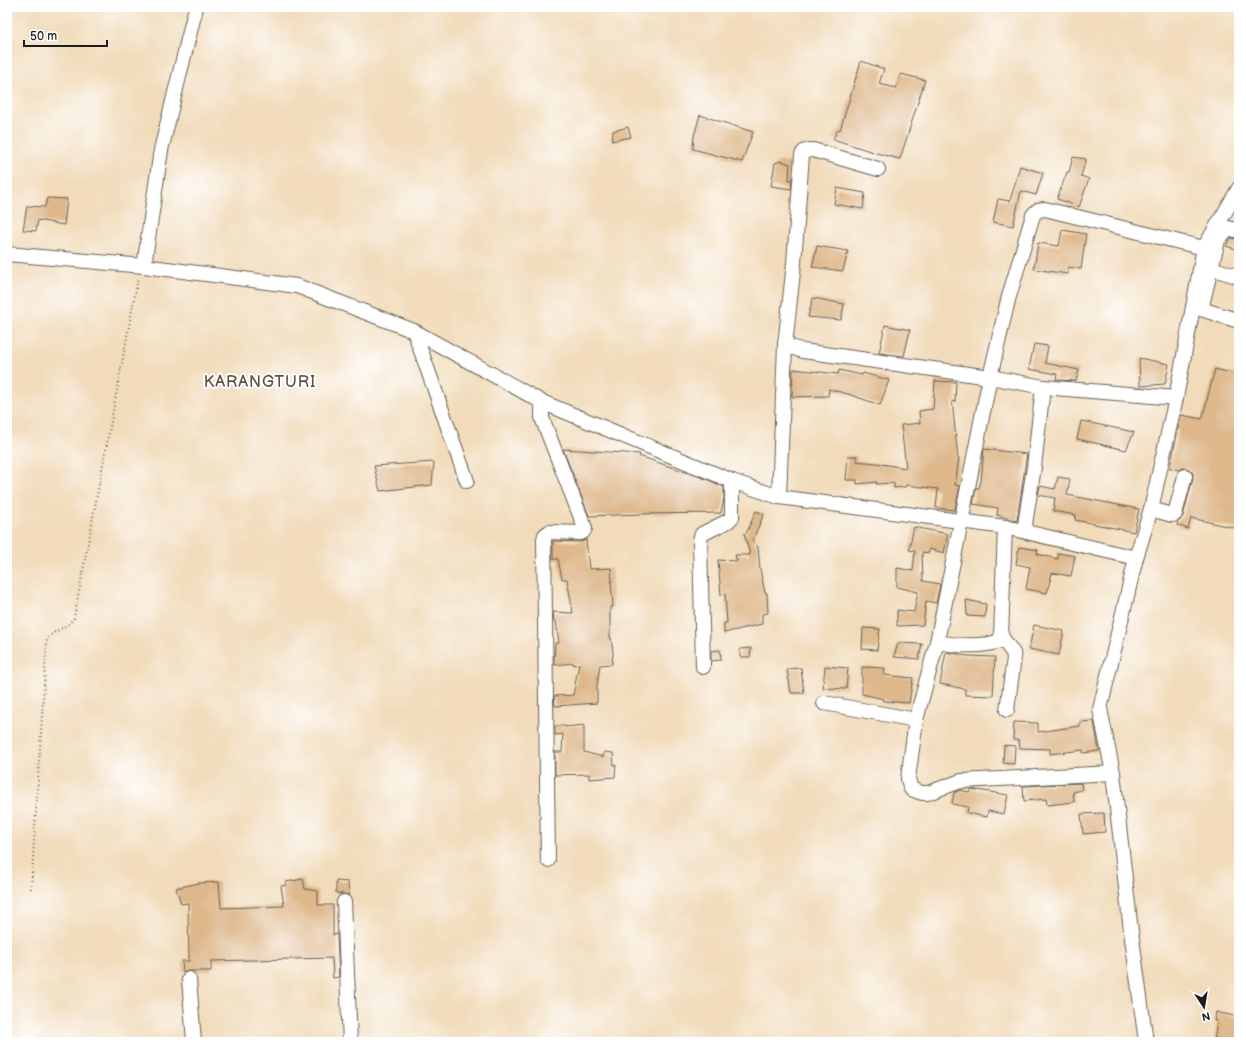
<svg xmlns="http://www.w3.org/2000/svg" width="1246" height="1049" viewBox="0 0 1246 1049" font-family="'Balsamiq Sans',sans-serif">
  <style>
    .building { fill: #deb78a }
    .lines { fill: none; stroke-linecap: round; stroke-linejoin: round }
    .minor-casing { stroke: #675f53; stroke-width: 16 }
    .path { stroke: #675f53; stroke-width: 2; stroke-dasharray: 1 3; stroke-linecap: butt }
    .minor { stroke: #fff; stroke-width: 14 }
    .labels { text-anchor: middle; stroke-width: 4; stroke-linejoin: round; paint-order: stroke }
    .quarter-label { font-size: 16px; letter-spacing: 1px; fill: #605242; stroke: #fff }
  </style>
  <rect width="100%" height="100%" fill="#fff"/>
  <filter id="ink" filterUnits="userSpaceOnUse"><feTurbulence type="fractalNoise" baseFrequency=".025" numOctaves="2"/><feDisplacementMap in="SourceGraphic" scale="8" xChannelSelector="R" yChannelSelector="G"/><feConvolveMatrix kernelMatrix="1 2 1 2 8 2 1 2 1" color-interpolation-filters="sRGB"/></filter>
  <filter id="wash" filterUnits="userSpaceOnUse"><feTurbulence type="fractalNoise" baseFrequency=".012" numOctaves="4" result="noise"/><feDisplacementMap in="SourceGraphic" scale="16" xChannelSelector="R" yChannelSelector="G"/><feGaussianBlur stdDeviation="0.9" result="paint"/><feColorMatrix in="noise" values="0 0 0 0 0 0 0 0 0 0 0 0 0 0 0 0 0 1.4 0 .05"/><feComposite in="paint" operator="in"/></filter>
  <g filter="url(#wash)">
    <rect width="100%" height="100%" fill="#f1dbba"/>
    <g id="blocks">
      <g class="building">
        <polygon points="861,61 884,69 879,84 896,88 901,74 925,80 900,159 876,153 833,139 838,129 840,130"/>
        <polygon points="700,115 753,132 742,162 693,149 694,136"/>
        <polygon points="628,127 631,137 612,141 613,131"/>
        <polygon points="1073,157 1086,159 1081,176 1089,179 1079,207 1057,199 1067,172 1069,172"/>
        <polygon points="781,161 790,164 789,180 792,180 791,189 771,186 775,163"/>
        <polygon points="1020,166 1043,173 1036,195 1021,191 1013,226 993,222 998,199 1010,201"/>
        <polygon points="837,188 865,193 863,209 834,204"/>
        <polygon points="47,198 67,199 64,225 38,220 36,231 23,230 27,206 45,207"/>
        <polygon points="1062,230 1086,234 1081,269 1068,267 1068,274 1034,269 1038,243 1059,246"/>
        <polygon points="1231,238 1239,239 1239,250 1226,246"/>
        <polygon points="817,246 848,251 843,271 812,267"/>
        <polygon points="813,298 844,304 841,320 808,317"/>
        <polygon points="885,325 910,330 904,356 879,353"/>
        <polygon points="1034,344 1048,346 1045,363 1079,370 1076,381 1056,380 1057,374 1029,369"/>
        <polygon points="1139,358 1169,364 1165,384 1140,386"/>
        <polygon points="793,369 838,374 839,370 862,375 863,373 889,380 880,405 848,394 829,389 828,396 792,397"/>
        <polygon points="1215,369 1239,375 1239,529 1191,518 1188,529 1177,525 1178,522 1183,516 1193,478 1193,473 1187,468 1182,468 1179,470 1170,468 1181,415 1202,419"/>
        <polygon points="935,381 956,382 955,402 952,401 958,458 959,458 955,485 960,486 955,510 936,508 938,489 906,485 905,487 894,488 894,483 876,484 877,482 857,484 857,480 846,480 848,456 857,456 856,461 876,463 906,468 901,425 920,423 919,411 933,409"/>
        <polygon points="1081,421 1134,432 1126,450 1077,439"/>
        <polygon points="563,449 640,454 639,456 706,479 724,487 724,499 721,513 642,514 589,516"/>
        <polygon points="984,449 1027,454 1017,521 997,515 998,508 973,504 976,488 979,488 981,481"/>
        <polygon points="434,462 432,485 380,491 374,466"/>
        <polygon points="1058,477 1070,479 1067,495 1139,509 1134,532 1075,520 1076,515 1053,511 1055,498 1038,495 1040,486 1055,489"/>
        <polygon points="756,511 764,514 752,541 758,547 760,569 765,593 767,593 768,613 762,614 762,624 724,633 724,623 727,623 725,594 721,595 718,560 737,561 735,555 750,555 744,533 746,534"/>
        <polygon points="914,527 948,534 944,553 929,549 929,553 922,552 923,581 940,584 936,603 926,601 923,625 897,626 897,610 914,612 918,592 897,587 897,568 913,571 915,551 909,550"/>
        <polygon points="586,540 589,569 611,568 612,581 611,581 613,607 610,607 610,638 611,638 613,653 612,664 600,665 597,685 597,703 555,706 554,696 573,695 579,664 574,665 574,663 554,665 555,643 559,643 556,621 554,621 553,612 573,613 567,579 562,579 558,559 553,559 553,541 581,542"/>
        <polygon points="1019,547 1038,550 1037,554 1058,559 1058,553 1075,556 1071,576 1052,573 1047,593 1026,589 1030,567 1016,564"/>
        <polygon points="966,600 986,604 985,617 967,616"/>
        <polygon points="1034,625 1064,631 1059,655 1029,649"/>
        <polygon points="863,628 880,629 877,650 862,649"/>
        <polygon points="898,643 922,644 919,659 894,657"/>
        <polygon points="751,648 750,657 740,657 740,649"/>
        <polygon points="720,650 721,660 711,661 711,651"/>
        <polygon points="946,652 959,654 967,656 995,657 993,696 965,695 965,689 940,684"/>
        <polygon points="825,666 848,668 846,689 823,688"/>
        <polygon points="862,667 885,668 884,675 913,678 909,703 883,701 884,699 862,694"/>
        <polygon points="801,668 804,693 791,693 787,669"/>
        <polygon points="1094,721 1099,751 1083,753 1083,750 1050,754 1050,749 1020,748 1019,740 1013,740 1014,722 1038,723 1038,732 1080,726 1080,722"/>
        <polygon points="584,725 584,752 603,757 604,752 613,753 614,765 616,765 615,777 589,779 589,774 555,775 555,752 562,752 563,734 555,735 555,726 565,726 565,727"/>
        <polygon points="1004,745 1015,746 1014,764 1003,763"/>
        <polygon points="1081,783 1082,790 1073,792 1074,802 1047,805 1046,799 1024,801 1023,786"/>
        <polygon points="971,789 1008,795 1004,814 988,811 987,817 967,813 968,807 952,804 954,793 960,790 969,792"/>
        <polygon points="1104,813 1105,832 1083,834 1081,814"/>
        <polygon points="303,879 305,889 318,891 318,905 333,905 333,935 337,934 339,977 333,978 332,958 211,961 211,971 189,971 183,972 182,961 189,961 188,903 181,904 176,888 199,883 219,882 221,908 284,906 281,886 286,885 286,882"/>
        <polygon points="336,881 348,882 349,895 336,893"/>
        <polygon points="1216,1012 1239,1017 1239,1042 1214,1042 1217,1021 1214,1021"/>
      </g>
    </g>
  </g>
  <g filter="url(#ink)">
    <use href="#blocks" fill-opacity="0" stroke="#675f53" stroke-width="1"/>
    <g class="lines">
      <g class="minor-casing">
        <g id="minor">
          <path d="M878 169 813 150C808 150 804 150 802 155L794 263 785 345 803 351 990 377 1043 387 1176 398"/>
          <polyline points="1239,231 1228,228 1218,240 1201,309 1239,321"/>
          <polyline points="7,254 144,266 297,286 414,331 542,402 732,481 779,497 1005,527 1136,558 1100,709 1113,773 1131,931 1146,1042"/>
          <polyline points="144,266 161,150 196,7"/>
          <polyline points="1211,268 1239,277"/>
          <polyline points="414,331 467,481"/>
          <polyline points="542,402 542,418 585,528 583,532 581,533 549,532 545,535 544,539 548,860"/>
          <polyline points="779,497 785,345"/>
          <polyline points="1151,509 1172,515 1175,514 1185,476"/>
          <polyline points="1005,527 1001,636 1013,653 1014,658 1007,710"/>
          <polyline points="1024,531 1034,467 1043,387"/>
          <polyline points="1136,558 1151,509 1176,398 1204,248"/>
          <path d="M937 642C959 646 982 648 1003 640"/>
          <polyline points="703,667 700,540 702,534 728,521 732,517 732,481"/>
          <polyline points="824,703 916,720"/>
          <polyline points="1113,773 961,781 928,793 922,793 911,789 908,779 916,720 937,642 990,377 1008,300 1033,215 1038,210 1045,209 1204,248 1239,188"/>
          <polyline points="344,902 350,1042"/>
          <polyline points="189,979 194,1042"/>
        </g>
      </g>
      <path class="path" d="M31 889 47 639C54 630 67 628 74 618L138 278"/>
      <use href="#minor" class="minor"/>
    </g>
  </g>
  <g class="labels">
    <g class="quarter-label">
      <text x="260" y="387">KARANGTURI</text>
    </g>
  </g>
  <rect width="1246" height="1049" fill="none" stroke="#fff" stroke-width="24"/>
  <g transform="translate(1204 1007) rotate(168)" stroke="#ffffff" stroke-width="3" paint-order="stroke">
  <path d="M0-3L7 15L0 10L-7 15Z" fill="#1c1c1c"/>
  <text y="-6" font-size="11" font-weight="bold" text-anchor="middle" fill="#1c1c1c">N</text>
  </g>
  <path d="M24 40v6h83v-6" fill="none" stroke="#1c1c1c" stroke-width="2"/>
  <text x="30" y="40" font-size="12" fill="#1c1c1c" stroke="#ffffff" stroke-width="3" paint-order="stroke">50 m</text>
</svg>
